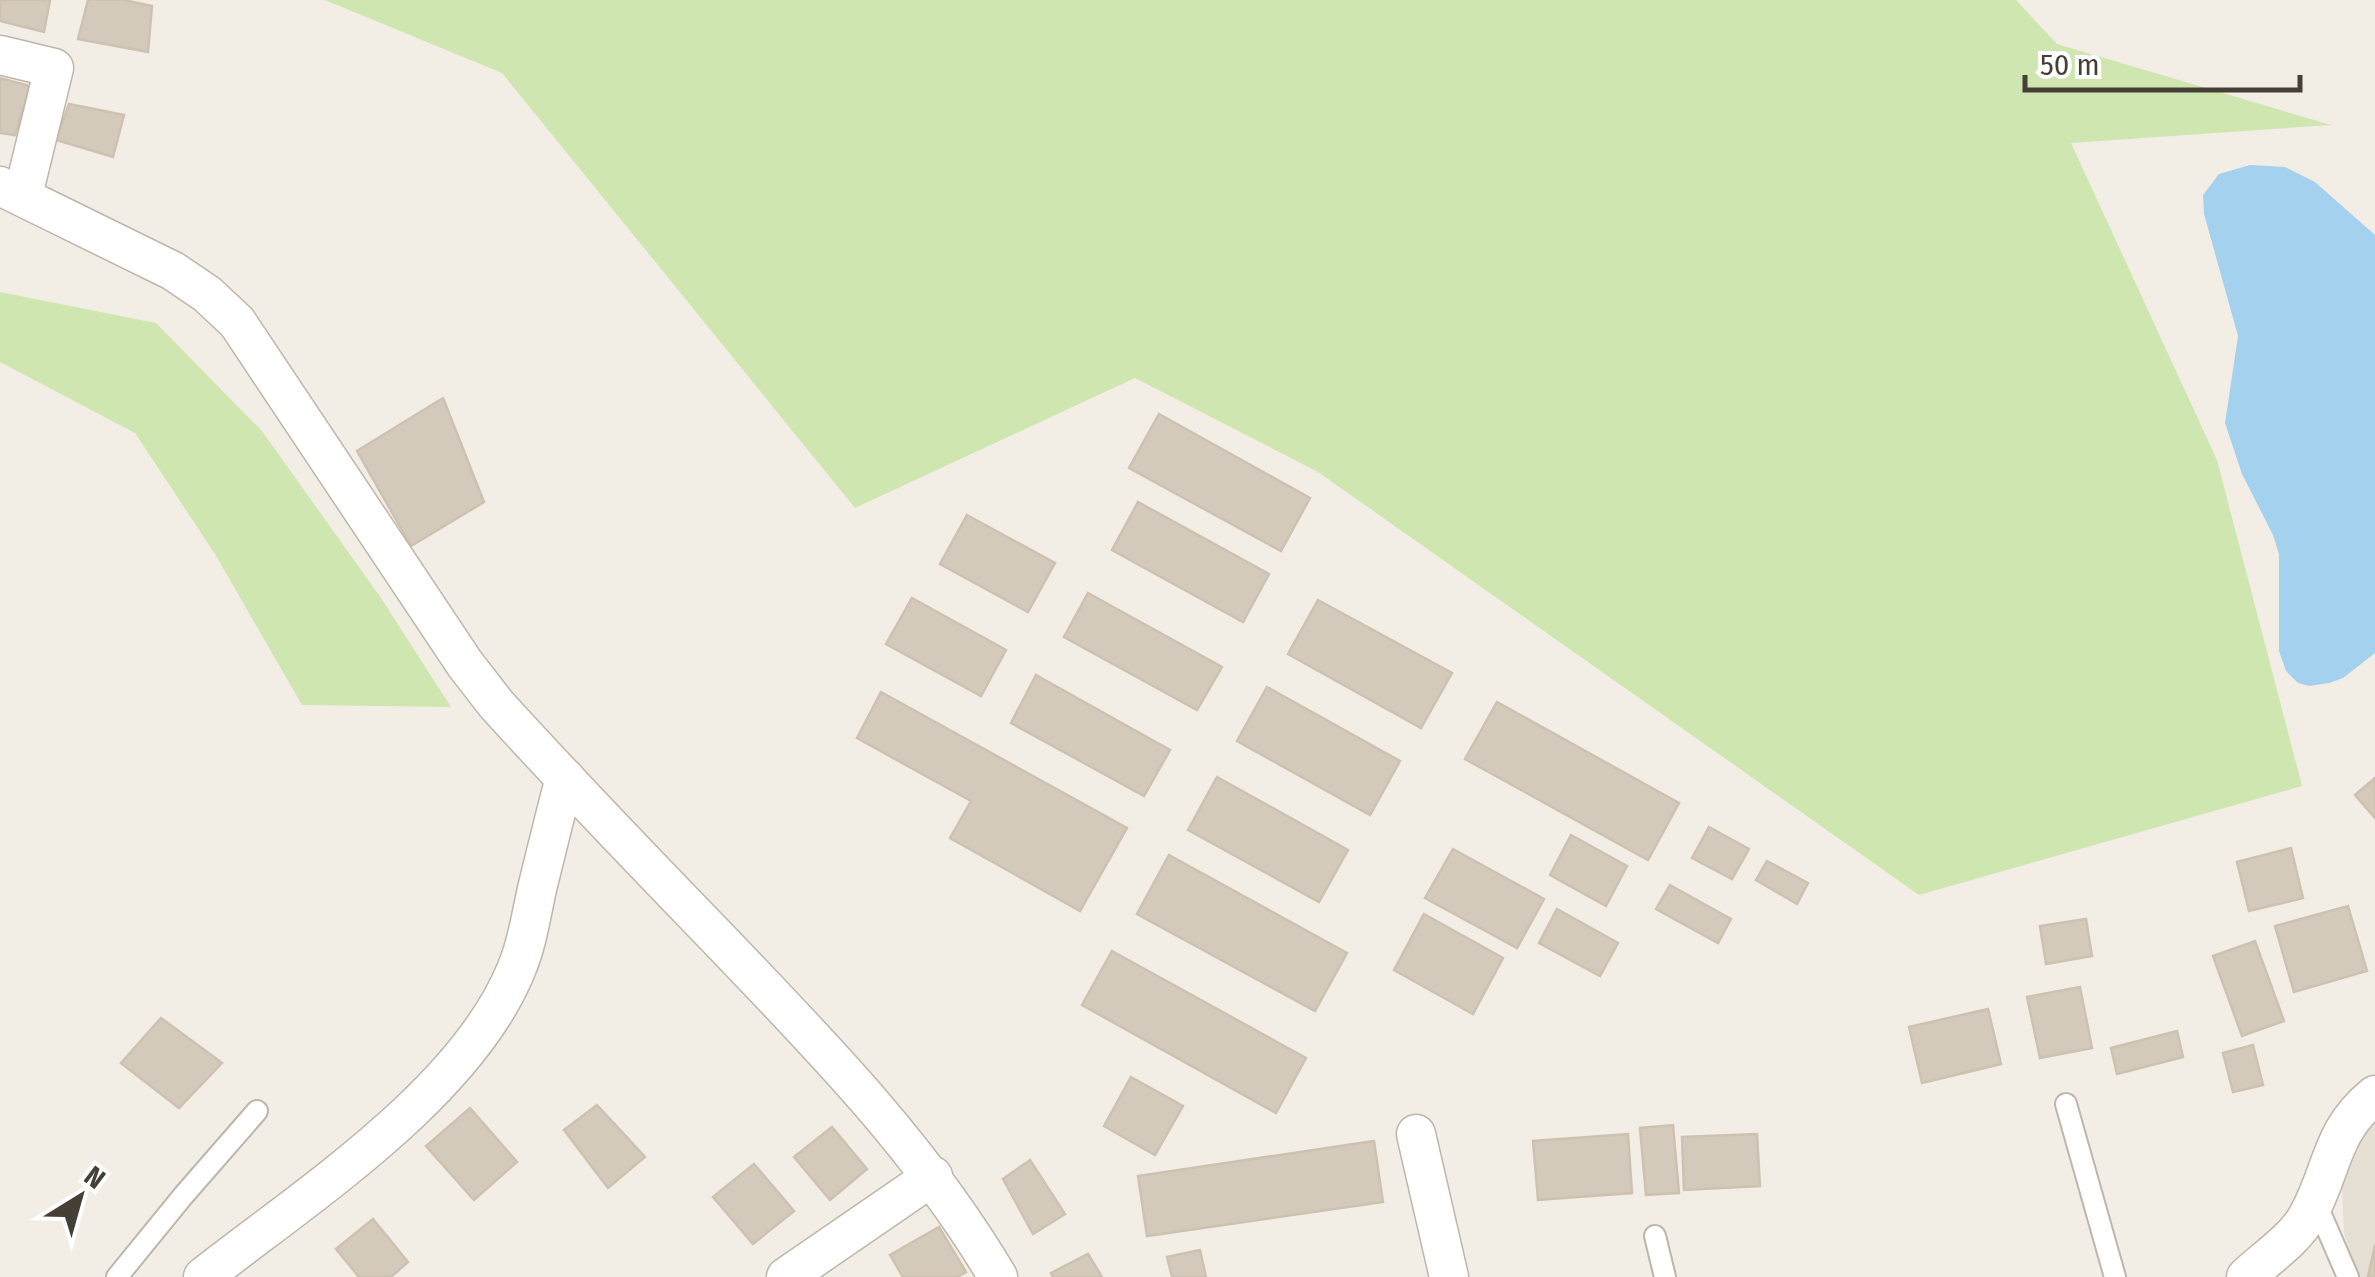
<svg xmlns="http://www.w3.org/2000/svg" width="2375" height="1277" viewBox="0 0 2375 1277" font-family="'Fira Sans Condensed',sans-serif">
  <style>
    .residential { fill: #e6e0d4 }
    .green { fill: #cfe6b0 }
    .water { fill: #a4d1ee }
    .building { fill: #d4cabc; stroke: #cec1af; stroke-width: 2.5 }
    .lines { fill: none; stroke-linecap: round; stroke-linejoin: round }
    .service-casing { stroke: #beb6a9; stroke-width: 24 }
    .minor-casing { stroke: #beb6a9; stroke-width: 41 }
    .service { stroke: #fff; stroke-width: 20 }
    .minor { stroke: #fff; stroke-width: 38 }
  </style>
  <rect width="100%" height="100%" fill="#f2eee6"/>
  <polygon class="residential" points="2375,1119 2375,1277 2359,1277 2344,1234 2341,1165"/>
  <g class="green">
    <polygon points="325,0 2016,0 2057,44 2331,125 2071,143 2217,460 2302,786 1919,895 1318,472 1135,378 855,508 502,73"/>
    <polygon points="0,292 156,323 262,431 381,598 451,707 302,705 215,554 135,433 0,362"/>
  </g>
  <polygon class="water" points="2250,165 2285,167 2315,182 2375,235 2375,653 2343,678 2329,683 2309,686 2298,683 2286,671 2279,651 2279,554 2273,535 2242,474 2225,423 2238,336 2204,214 2203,195 2219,174"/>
  <g class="building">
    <polygon points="0,0 50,0 44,32 0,21"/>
    <polygon points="88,0 124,0 152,6 148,52 78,39"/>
    <polygon points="0,78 30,86 15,135 0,133"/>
    <polygon points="69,104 124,115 113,157 56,140"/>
    <polygon points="443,398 484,502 411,546 357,451"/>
    <polygon points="1159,414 1310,498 1281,551 1129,468"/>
    <polygon points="1138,502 1269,574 1243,622 1112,550"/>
    <polygon points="967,515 1055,563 1028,612 940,564"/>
    <polygon points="1088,593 1222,667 1197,710 1064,637"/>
    <polygon points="912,598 1006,650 981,696 886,644"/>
    <polygon points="1318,600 1452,673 1421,728 1288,654"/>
    <polygon points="1036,675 1170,750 1144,796 1011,723"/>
    <polygon points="1267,687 1400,761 1370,815 1237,741"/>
    <polygon points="881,692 1127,828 1080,911 950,838 971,801 857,738"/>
    <polygon points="1497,702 1679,803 1648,860 1465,759"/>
    <polygon points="1217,777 1348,850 1319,902 1188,830"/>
    <polygon points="2375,778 2375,818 2355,795"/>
    <polygon points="1709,827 1749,849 1732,879 1692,858"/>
    <polygon points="1571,835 1627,866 1606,906 1550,875"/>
    <polygon points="2291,848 2303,898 2249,911 2237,862"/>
    <polygon points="1453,849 1544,899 1517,948 1425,898"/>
    <polygon points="1169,855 1347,953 1315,1011 1137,914"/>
    <polygon points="1767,861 1808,883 1797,904 1756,880"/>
    <polygon points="1670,885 1731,919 1718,943 1656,909"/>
    <polygon points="2348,906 2367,971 2294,992 2275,926"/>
    <polygon points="1557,909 1618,943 1600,976 1539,943"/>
    <polygon points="1424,914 1503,958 1473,1014 1394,970"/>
    <polygon points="2086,919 2092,956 2046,964 2040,926"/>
    <polygon points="2255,941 2284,1021 2242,1036 2213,956"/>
    <polygon points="1112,951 1306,1058 1276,1113 1082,1005"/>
    <polygon points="2080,987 2092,1048 2040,1058 2027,997"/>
    <polygon points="1988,1009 2001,1064 1922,1083 1909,1027"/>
    <polygon points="161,1018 222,1063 179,1108 121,1063"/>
    <polygon points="2177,1031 2183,1057 2117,1074 2111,1048"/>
    <polygon points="2253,1045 2263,1085 2233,1092 2223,1053"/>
    <polygon points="1131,1077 1183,1106 1155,1155 1104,1126"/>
    <polygon points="597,1105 645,1157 608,1188 564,1130"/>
    <polygon points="470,1108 517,1162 474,1200 426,1146"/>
    <polygon points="1673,1125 1679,1193 1646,1195 1640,1128"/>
    <polygon points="832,1127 867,1169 830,1200 794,1157"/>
    <polygon points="1628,1134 1632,1193 1538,1200 1533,1141"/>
    <polygon points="1757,1134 1760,1186 1684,1190 1682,1137"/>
    <polygon points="1374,1141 1383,1202 1147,1236 1138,1176"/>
    <polygon points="1030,1160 1065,1214 1033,1234 1003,1179"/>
    <polygon points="754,1164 794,1211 753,1244 713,1197"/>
    <polygon points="373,1219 408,1262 391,1277 359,1277 336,1249"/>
    <polygon points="939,1227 966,1272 957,1277 903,1277 890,1255"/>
    <polygon points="2375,1245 2375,1277 2368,1277"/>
    <polygon points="1200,1250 1206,1277 1172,1277 1167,1257"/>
    <polygon points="1088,1254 1102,1277 1053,1277 1051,1273"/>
  </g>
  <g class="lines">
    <g class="service-casing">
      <g id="service">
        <polyline points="2066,1104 2115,1277"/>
        <polyline points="2315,1201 2348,1277"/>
        <polyline points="1655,1236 1665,1277"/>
        <polyline points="117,1277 183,1196 257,1111"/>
      </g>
    </g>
    <g class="minor-casing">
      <g id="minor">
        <polyline points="0,55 54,68 23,195"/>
        <path d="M0 186 173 271 207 294 237 322 465 664 496 704C573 789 653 871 732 953 830 1055 926 1155 998 1277"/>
        <polyline points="1416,1134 1449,1277"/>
        <path d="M203 1277C306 1196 465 1094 516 970 527 945 531 916 537 889 546 852 555 815 565 778"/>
        <polyline points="786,1277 933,1176"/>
        <path d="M2246 1277C2265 1259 2295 1239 2307 1217 2333 1172 2329 1132 2375 1095"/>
      </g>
    </g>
    <use href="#service" class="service"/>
    <use href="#minor" class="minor"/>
  </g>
  <g transform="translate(80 1197) rotate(37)" stroke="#ffffff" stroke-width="8" paint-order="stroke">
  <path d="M0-8L18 38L0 25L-18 38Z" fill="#453f36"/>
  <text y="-15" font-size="28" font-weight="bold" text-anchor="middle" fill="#453f36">N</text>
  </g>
  <path d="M2025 75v15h275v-15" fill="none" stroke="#453f36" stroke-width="5"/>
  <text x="2040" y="75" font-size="30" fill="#453f36" stroke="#ffffff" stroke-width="8" paint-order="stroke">50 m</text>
</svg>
